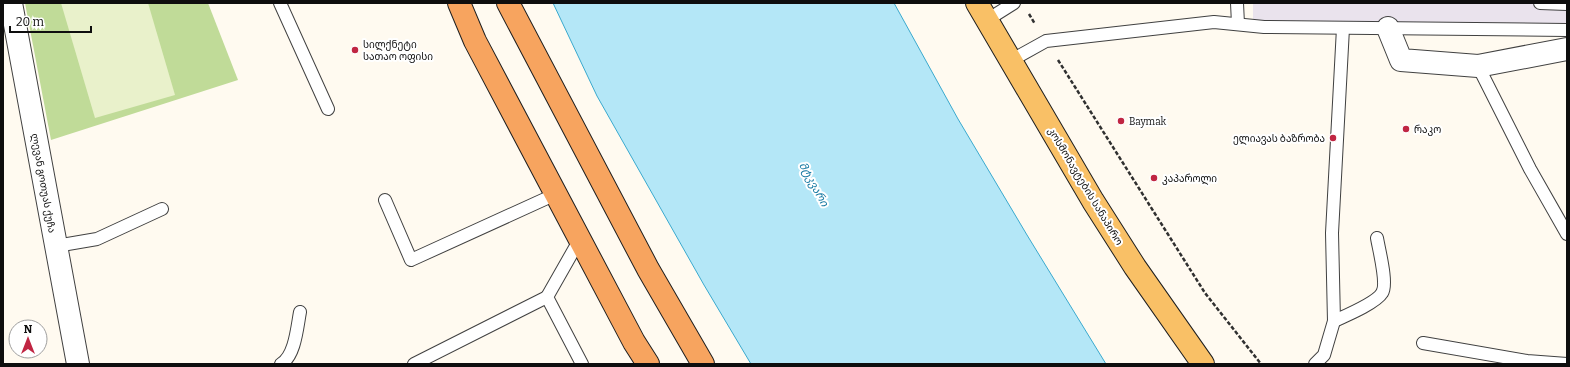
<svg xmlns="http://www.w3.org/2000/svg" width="1570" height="367" viewBox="0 0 1570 367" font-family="Bitter,'Noto Sans Georgian',serif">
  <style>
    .industrial { fill: #eae3ed }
    .forest { fill: #c0db98 }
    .pitch { fill: #e9f1cb }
    .water { fill: #b4e7f7; stroke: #3aa9ce }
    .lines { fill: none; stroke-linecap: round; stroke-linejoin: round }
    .service-casing { stroke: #414141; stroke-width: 14 }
    .minor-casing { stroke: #414141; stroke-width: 24 }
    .tertiary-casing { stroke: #414141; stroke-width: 24 }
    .primary-casing { stroke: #1f1f1f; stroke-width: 24 }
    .trunk-casing { stroke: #1f1f1f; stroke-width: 24 }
    .path { stroke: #303030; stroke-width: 2.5; stroke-dasharray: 4 2; stroke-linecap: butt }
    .service { stroke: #fff; stroke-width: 12 }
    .minor { stroke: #fff; stroke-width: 22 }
    .tertiary { stroke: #fff; stroke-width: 22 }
    .primary { stroke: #f9c066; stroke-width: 22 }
    .trunk { stroke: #f7a45f; stroke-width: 22 }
    .poi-dot { fill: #c02542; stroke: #fff; stroke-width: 1.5 }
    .labels { text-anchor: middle; stroke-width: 4; stroke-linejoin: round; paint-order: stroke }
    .poi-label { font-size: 10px; fill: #0e0e0e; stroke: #fff; text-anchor: start }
    .street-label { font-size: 10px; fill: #0e0e0e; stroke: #fff }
    .water-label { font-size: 11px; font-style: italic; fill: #1679a2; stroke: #fff }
  </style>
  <rect width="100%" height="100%" fill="#fffaf0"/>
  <polygon class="industrial" points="1253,3 1567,3 1567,36 1253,30"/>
  <polygon class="forest" points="25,3 208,3 238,80 51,140"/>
  <polygon class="pitch" points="61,3 148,3 175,95 95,118"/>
  <polygon class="water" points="553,3 894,3 958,119 1027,235 1106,364 751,364 704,285 597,96"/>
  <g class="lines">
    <g class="service-casing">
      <g id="service">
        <polyline points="280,3 328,109"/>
        <polyline points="1237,3 1238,24"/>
        <polyline points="1540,3 1567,4"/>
        <polyline points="987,20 1014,3"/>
        <polyline points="1010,61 1046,41 1214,22 1264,27 1567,30"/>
        <polyline points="1478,66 1530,169 1567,234"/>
        <polyline points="385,200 411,260 556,194"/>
        <polyline points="580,239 547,297 582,364"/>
        <polyline points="56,246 97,239 162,209"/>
        <path d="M1334 321C1345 316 1376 303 1382 293 1388 284 1379 250 1377 238"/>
        <polyline points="1423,343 1527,361 1567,364"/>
        <path d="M281 364C295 356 297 328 300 312"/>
        <polyline points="414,364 547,297"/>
        <polyline points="1315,364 1324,355 1334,321 1332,233 1343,28"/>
      </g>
    </g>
    <g class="minor-casing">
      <polyline id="minor" points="1388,28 1401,60 1478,66 1567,49"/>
    </g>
    <g class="tertiary-casing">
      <polyline id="tertiary" points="11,3 78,364"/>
    </g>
    <g class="primary-casing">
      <polyline id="primary" points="977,3 1093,201 1135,267 1203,364"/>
    </g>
    <g class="trunk-casing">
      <g id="trunk">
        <polyline points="459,3 475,41 634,342 648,364"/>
        <polyline points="508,3 648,269 703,364"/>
      </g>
    </g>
    <g class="path">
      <polyline points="1029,14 1035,24"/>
      <polyline points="1058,60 1205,293 1261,364"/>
    </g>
    <use href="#service" class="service"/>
    <use href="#minor" class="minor"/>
    <use href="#tertiary" class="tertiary"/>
    <use href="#primary" class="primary"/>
    <use href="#trunk" class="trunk"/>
  </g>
  <g class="poi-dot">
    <circle cx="355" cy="50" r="4"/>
    <circle cx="1121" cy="121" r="4"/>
    <circle cx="1406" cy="129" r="4"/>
    <circle cx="1333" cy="138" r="4"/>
    <circle cx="1154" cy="178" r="4"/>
  </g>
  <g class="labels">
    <g class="poi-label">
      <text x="363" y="48">სილქნეტი<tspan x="363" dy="12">სათაო ოფისი</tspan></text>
      <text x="1129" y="125">Baymak</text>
      <text x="1414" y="133">რაკო</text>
      <text x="1325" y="142" text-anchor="end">ელიავას ბაზრობა</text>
      <text x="1162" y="182">კაპაროლი</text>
    </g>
    <g class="street-label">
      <text transform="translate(44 183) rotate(80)" y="4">ლევან გოთუას ქუჩა</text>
      <text transform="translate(1086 186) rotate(59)" y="4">კოსმონავტების სანაპირო</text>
    </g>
    <g class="water-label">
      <text transform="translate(814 184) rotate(61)" y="4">მტკვარი</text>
    </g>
  </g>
  <rect width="1570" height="367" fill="none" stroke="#0e0e0e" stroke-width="8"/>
  <g transform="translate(28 339)"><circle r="19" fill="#ffffff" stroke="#9f9f9f"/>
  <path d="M0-3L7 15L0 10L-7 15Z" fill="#c02542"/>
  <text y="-6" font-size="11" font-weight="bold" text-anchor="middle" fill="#0e0e0e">N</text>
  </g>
  <path d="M10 26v6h81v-6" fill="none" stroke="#0e0e0e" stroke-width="2"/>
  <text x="16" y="26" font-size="12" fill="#0e0e0e" stroke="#ffffff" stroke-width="3" paint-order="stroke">20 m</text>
</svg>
